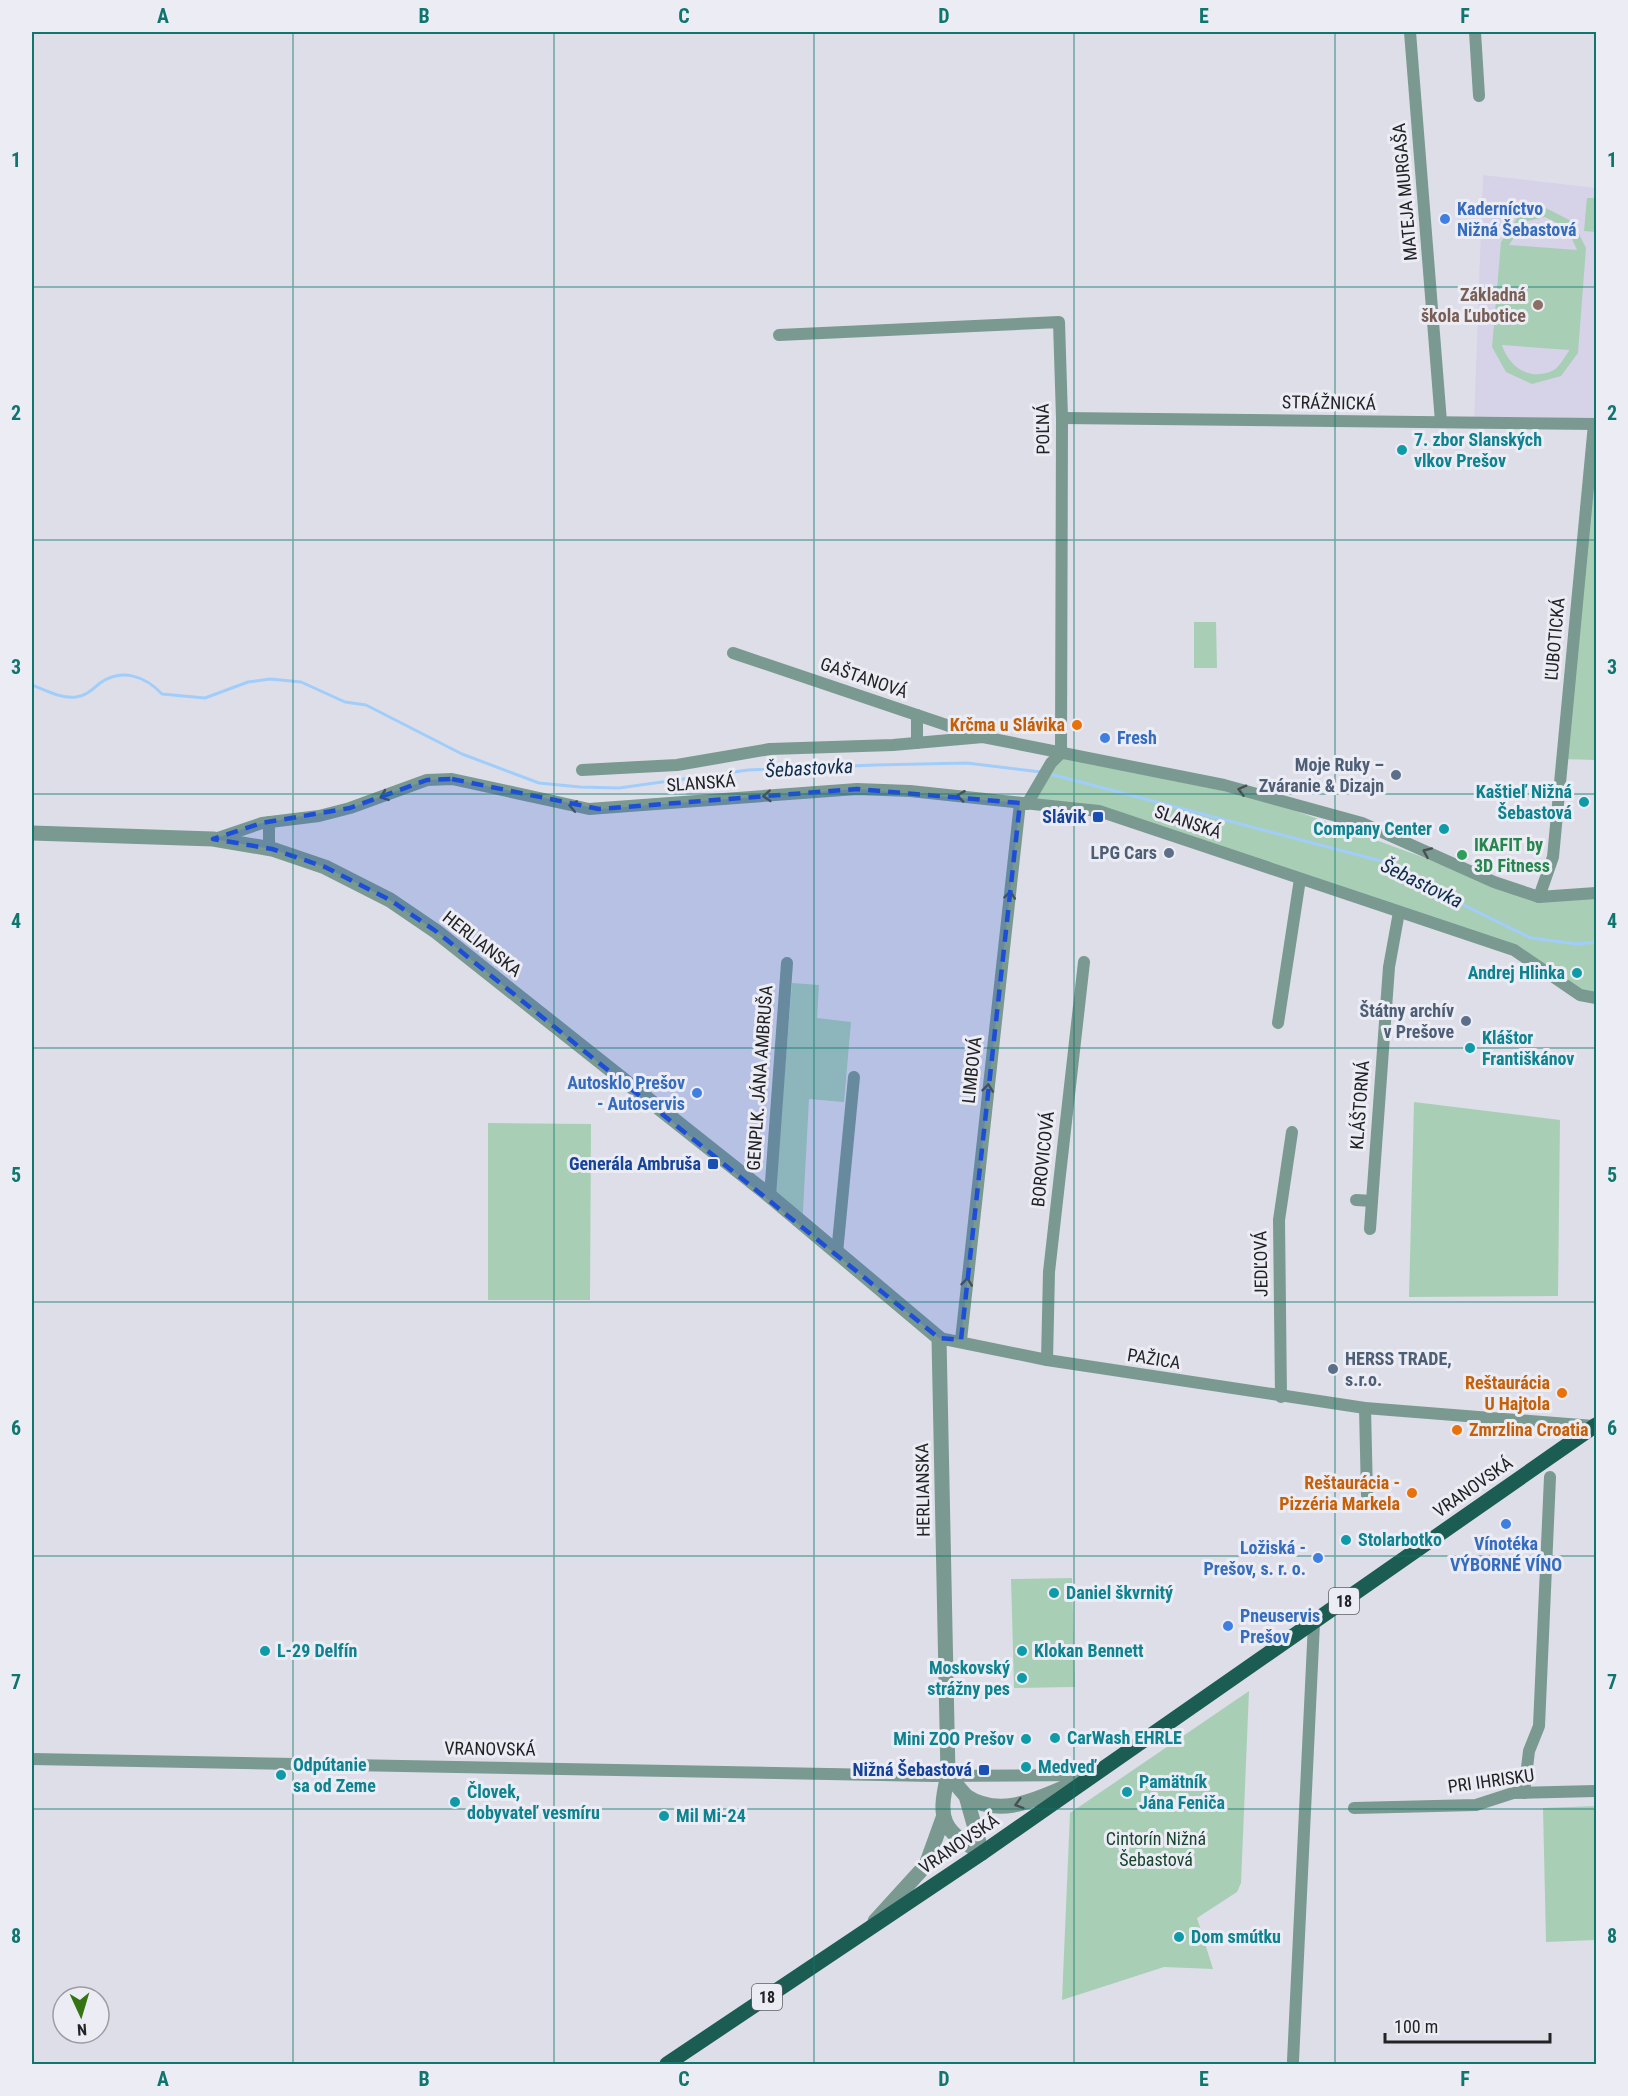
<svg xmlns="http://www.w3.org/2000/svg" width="1628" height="2096" viewBox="0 0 1628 2096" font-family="'Roboto Condensed',sans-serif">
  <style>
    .education { fill: #d6d2e8 }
    .green { fill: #a8cfb6; fill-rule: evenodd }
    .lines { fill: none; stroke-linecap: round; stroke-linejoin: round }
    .stream { stroke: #a1cdfb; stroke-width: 3 }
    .minor { stroke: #7a9991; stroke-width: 12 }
    .tertiary { stroke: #7a9991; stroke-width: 15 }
    .primary { stroke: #1b5d52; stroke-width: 15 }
    .oneway { stroke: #465251 }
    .marked { fill: #1d4ed8; fill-opacity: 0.2; stroke: #1d4ed8; stroke-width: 4.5; stroke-dasharray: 12 8; stroke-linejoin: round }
    .grid { fill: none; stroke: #0f766e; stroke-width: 1.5; stroke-opacity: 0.55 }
    .shop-dot { fill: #3f7fe0; stroke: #ececf5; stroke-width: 2 }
    .education-dot { fill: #8d6e63; stroke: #ececf5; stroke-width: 2 }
    .culture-dot { fill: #0f9aa8; stroke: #ececf5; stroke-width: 2 }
    .food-dot { fill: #e8710a; stroke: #ececf5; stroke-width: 2 }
    .service-dot { fill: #5c6f8a; stroke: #ececf5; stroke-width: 2 }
    .transit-dot { fill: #1a4fb4; stroke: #ececf5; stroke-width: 2 }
    .leisure-dot { fill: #2e9e5b; stroke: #ececf5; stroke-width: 2 }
    .labels { text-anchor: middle; stroke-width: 6; stroke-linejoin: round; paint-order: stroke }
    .shield { fill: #ececf5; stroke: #5f5f64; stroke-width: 1.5 }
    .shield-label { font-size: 16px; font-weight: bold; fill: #232326 }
    .street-label { font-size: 18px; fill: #232326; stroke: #ececf5 }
    .shop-label { font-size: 18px; font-weight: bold; fill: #366cbe; stroke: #ececf5; text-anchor: start }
    .education-label { font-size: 18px; font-weight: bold; fill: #785e54; stroke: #ececf5; text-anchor: end }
    .culture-label { font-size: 18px; font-weight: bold; fill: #0d838f; stroke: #ececf5; text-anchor: start }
    .food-label { font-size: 18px; font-weight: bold; fill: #c56008; stroke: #ececf5; text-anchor: end }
    .service-label { font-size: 18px; font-weight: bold; fill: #4e5e75; stroke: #ececf5; text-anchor: end }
    .transit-label { font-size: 18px; font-weight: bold; fill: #164399; stroke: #ececf5; text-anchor: end }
    .leisure-label { font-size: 18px; font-weight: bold; fill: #27864d; stroke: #ececf5; text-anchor: start }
    .park-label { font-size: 18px; fill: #17452d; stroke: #ececf5 }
    .water-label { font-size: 20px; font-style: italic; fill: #0d2d4b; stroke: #ececf5 }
    .neatline { fill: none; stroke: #0f766e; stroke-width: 2 }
    .grid-label { font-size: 20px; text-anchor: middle; font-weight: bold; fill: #0f766e }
  </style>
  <rect width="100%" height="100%" fill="#dedee8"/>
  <polygon class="education" points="1483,175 1596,188 1596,424 1474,423"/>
  <g class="green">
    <polygon points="1587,198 1596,198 1596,232 1584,231"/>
    <path d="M1546 208 1573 222 1586 248 1578 353 1561 376 1532 384 1506 372 1492 347 1501 242 1519 215ZM1545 217 1567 228 1577 250 1509 245 1524 222ZM1502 345 1569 350V351C1565 356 1560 366 1554 370 1530 382 1509 367 1502 345Z"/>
    <polygon points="1596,424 1596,760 1560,759"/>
    <polygon points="1194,622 1216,622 1217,668 1194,668"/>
    <polygon points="1058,756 1266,800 1535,898 1596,896 1596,999 1514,950 1151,828 1030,804"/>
    <polygon points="792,983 819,985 817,1018 851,1022 844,1102 809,1099 802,1229 774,1207"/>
    <polygon points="1414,1102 1560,1120 1558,1296 1409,1297"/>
    <polygon points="488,1123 591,1124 590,1300 488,1300"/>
    <polygon points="1072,1578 1075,1687 1014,1688 1011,1579"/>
    <polygon points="1249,1691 1241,1883 1237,1892 1197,1918 1213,1969 1164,1967 1062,2000 1070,1813"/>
    <polygon points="1596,1806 1596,1940 1546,1942 1543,1808"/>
  </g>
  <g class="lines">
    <g class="stream">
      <path d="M32 685C45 690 61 699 76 697 86 696 93 689 100 683 122 668 145 676 162 694L205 698 248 682 270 679 301 682 345 702 366 705 462 754 539 783 580 787 619 788 748 770 875 765 967 763 1041 772"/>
      <polyline points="1050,774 1385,862 1435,891 1531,938 1577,944 1596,942"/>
    </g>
    <g class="minor">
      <polyline points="1410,32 1441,422"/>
      <polyline points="1475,32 1479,96"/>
      <polyline points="779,335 1059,322 1062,418 1061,753 1051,763 1027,804"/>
      <polyline points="1062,418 1596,424"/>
      <polyline points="733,653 976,735"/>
      <polyline points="917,715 917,743"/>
      <polyline points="582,770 677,765 770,749 893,745 983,737 1224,785 1362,823 1494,882 1539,897 1596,893"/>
      <polyline points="215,839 262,823 319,816 350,808 427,780 452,779 589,809 857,789 910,791 1099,811 1514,950 1580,995 1596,998"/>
      <polyline points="269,849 269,822"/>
      <polyline points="1539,897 1553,857 1594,424"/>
      <polyline points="1278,1023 1300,879"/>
      <polyline points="770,1196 787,963"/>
      <polyline points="1356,1200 1372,1201"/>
      <polyline points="1370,1229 1389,967 1399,912"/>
      <polyline points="837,1253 854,1077"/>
      <polyline points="939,1338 1047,1360 1365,1408 1594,1426"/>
      <polyline points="961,1340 1020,803"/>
      <polyline points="1047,1360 1049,1272 1084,962"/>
      <polyline points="1281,1397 1279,1220 1292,1132"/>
      <polyline points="1365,1408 1367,1495"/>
      <polyline points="32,1759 933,1776 1086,1775"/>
      <polyline points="1524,1793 1529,1751 1539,1726 1550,1477"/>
      <polyline points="1354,1808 1476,1805 1513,1793 1596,1791"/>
      <polyline points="1293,2061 1314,1623"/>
    </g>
    <g class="tertiary">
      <path d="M32 833 213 839 272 849 325 867 390 900 437 932 770 1196 939 1338 948 1775C937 1821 942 1830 982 1853"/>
      <polyline points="948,1775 966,1796 982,1853"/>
      <path d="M966 1796C1004 1821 1045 1794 1082 1780"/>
      <polyline points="875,1921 926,1865 943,1818"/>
    </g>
    <polyline class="primary" points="667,2064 982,1853 1596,1425"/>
  </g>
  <defs><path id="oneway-chevron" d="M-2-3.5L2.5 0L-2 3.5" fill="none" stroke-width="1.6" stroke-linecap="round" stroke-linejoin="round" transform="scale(1.5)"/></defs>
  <g class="oneway">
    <use href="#oneway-chevron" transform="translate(1242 790) rotate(-165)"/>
    <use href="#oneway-chevron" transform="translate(384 796) rotate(160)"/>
    <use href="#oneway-chevron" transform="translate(767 796) rotate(176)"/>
    <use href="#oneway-chevron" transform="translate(961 796) rotate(-173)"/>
    <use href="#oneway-chevron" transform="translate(573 806) rotate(-169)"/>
    <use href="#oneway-chevron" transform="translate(1427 852) rotate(-156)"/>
    <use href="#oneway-chevron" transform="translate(1010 895) rotate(-84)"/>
    <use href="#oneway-chevron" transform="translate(988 1088) rotate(-84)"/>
    <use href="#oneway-chevron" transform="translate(967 1282) rotate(-84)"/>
    <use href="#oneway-chevron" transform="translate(1019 1804) rotate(164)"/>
  </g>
  <path class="marked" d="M452 779 599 809 857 789 1020 803 961 1340 939 1338 437 932 390 900 325 867 272 849 213 839 262 823 350 808 427 780Z"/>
  <path class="grid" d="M293 32V2064M554 32V2064M814 32V2064M1074 32V2064M1335 32V2064M32 287H1596M32 540H1596M32 794H1596M32 1048H1596M32 1302H1596M32 1556H1596M32 1809H1596"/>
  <g class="shop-dot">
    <circle cx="1445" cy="219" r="6"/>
    <circle cx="1105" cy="738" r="6"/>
    <circle cx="697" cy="1093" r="6"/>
    <circle cx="1506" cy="1524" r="6"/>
    <circle cx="1318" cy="1558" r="6"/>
    <circle cx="1228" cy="1626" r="6"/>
  </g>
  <circle class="education-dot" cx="1538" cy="305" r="6"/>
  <g class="culture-dot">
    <circle cx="1402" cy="450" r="6"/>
    <circle cx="1584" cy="802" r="6"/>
    <circle cx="1444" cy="829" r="6"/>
    <circle cx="1577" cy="973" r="6"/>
    <circle cx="1470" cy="1048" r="6"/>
    <circle cx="1346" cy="1540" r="6"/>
    <circle cx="1054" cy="1593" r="6"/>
    <circle cx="265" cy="1651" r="6"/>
    <circle cx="1022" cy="1651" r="6"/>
    <circle cx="1022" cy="1678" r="6"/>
    <circle cx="1055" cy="1738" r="6"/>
    <circle cx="1026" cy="1739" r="6"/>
    <circle cx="1026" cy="1767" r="6"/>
    <circle cx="281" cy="1775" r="6"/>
    <circle cx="1127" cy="1792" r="6"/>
    <circle cx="455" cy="1802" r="6"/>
    <circle cx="664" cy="1816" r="6"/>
    <circle cx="1179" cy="1937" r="6"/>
  </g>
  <g class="food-dot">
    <circle cx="1077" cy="725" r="6"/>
    <circle cx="1562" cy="1393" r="6"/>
    <circle cx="1457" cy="1430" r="6"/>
    <circle cx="1412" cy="1493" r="6"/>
  </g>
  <g class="service-dot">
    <circle cx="1396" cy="775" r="6"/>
    <circle cx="1169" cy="853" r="6"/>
    <circle cx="1466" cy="1021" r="6"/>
    <circle cx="1333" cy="1369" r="6"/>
  </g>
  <g class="transit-dot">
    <rect x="1092" y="811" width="12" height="12" rx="3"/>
    <rect x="707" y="1158" width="12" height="12" rx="3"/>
    <rect x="978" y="1764" width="12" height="12" rx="3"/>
  </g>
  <circle class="leisure-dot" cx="1462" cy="855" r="6"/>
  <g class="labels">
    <g class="shield">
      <rect x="1329" y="1588" width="30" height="26" rx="4.5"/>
      <rect x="752" y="1984" width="30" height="26" rx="4.5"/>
    </g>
    <g class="shield-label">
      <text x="1344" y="1607">18</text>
      <text x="767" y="2003">18</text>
    </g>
    <g class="street-label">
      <text transform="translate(1405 192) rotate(-95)" y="6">MATEJA MURGAŠA</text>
      <text transform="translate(1329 403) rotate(1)" y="6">STRÁŽNICKÁ</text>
      <text transform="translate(1043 429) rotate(-91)" y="6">POĽNÁ</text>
      <text transform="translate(1555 639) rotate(-85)" y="6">ĽUBOTICKÁ</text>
      <text transform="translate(864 678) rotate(19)" y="6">GAŠTANOVÁ</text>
      <text transform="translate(701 783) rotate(-4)" y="6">SLANSKÁ</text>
      <text transform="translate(1188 822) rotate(19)" y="6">SLANSKÁ</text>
      <text transform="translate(482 944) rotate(38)" y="6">HERLIANSKA</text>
      <text transform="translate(972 1070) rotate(-84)" y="6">LIMBOVÁ</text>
      <text transform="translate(760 1078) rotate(-86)" y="6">GENPLK. JÁNA AMBRUŠA</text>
      <text transform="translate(1360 1105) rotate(-86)" y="6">KLÁŠTORNÁ</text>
      <text transform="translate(1043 1159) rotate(-84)" y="6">BOROVICOVÁ</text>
      <text transform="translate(1261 1264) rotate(-91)" y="6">JEDĽOVÁ</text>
      <text transform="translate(1154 1359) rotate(9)" y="6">PAŽICA</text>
      <text transform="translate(1473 1487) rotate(-35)" y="6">VRANOVSKÁ</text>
      <text transform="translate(923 1490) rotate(-91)" y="6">HERLIANSKA</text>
      <text transform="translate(490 1749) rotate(1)" y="6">VRANOVSKÁ</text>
      <text transform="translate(1491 1781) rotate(-8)" y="6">PRI IHRISKU</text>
      <text transform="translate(959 1844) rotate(-34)" y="6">VRANOVSKÁ</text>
    </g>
    <g class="shop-label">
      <text x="1457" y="215">Kaderníctvo<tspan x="1457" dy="21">Nižná Šebastová</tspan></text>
      <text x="1117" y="744">Fresh</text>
      <text x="685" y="1089" text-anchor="end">Autosklo Prešov<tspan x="685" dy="21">- Autoservis</tspan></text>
      <text x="1506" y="1550" text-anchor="middle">Vínotéka<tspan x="1506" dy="21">VÝBORNÉ VÍNO</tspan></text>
      <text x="1306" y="1554" text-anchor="end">Ložiská -<tspan x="1306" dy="21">Prešov, s. r. o.</tspan></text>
      <text x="1240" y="1622">Pneuservis<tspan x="1240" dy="21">Prešov</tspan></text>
    </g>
    <g class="education-label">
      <text x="1526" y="301">Základná<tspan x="1526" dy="21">škola Ľubotice</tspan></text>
    </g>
    <g class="culture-label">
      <text x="1414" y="446">7. zbor Slanských<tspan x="1414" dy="21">vlkov Prešov</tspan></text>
      <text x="1572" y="798" text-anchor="end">Kaštieľ Nižná<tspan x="1572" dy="21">Šebastová</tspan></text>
      <text x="1432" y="835" text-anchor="end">Company Center</text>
      <text x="1565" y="979" text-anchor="end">Andrej Hlinka</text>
      <text x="1482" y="1044">Kláštor<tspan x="1482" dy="21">Františkánov</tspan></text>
      <text x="1358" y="1546">Stolarbotko</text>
      <text x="1066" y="1599">Daniel škvrnitý</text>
      <text x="277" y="1657">L-29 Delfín</text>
      <text x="1034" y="1657">Klokan Bennett</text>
      <text x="1010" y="1674" text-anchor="end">Moskovský<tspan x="1010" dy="21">strážny pes</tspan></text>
      <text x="1067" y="1744">CarWash EHRLE</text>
      <text x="1014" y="1745" text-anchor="end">Mini ZOO Prešov</text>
      <text x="293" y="1771">Odpútanie<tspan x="293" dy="21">sa od Zeme</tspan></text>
      <text x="1038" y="1773">Medveď</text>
      <text x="1139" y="1788">Pamätník<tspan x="1139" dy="21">Jána Feniča</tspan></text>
      <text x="467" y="1798">Človek,<tspan x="467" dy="21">dobyvateľ vesmíru</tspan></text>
      <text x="676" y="1822">Mil Mi-24</text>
      <text x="1191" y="1943">Dom smútku</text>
    </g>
    <g class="food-label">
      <text x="1065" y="731">Krčma u Slávika</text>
      <text x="1550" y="1389">Reštaurácia<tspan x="1550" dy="21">U Hajtola</tspan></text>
      <text x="1469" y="1436" text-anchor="start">Zmrzlina Croatia</text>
      <text x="1400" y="1489">Reštaurácia -<tspan x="1400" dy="21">Pizzéria Markela</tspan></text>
    </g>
    <g class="service-label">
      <text x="1384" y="771">Moje Ruky –<tspan x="1384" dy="21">Zváranie &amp; Dizajn</tspan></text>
      <text x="1157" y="859">LPG Cars</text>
      <text x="1454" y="1017">Štátny archív<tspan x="1454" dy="21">v Prešove</tspan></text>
      <text x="1345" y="1365" text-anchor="start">HERSS TRADE,<tspan x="1345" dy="21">s.r.o.</tspan></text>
    </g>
    <g class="transit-label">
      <text x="1086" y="823">Slávik</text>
      <text x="701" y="1170">Generála Ambruša</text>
      <text x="972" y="1776">Nižná Šebastová</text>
    </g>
    <g class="leisure-label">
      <text x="1474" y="851">IKAFIT by<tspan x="1474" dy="21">3D Fitness</tspan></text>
    </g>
    <g class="park-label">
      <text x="1156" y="1845">Cintorín Nižná<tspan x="1156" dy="21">Šebastová</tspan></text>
    </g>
    <g class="water-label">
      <text transform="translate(809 768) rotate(-3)" y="7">Šebastovka</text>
      <text transform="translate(1422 883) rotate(26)" y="7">Šebastovka</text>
    </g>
  </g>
  <rect width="1628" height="2096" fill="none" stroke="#ececf5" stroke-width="66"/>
  <g transform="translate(81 2015) rotate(176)"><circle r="28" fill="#ececf5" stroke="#9c9ca2" stroke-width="1.5"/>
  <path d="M0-4.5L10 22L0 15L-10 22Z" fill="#347512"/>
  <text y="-9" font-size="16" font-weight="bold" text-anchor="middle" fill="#232326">N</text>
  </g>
  <path d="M1385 2033v9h165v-9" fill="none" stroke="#232326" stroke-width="3"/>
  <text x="1394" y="2033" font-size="18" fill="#232326" stroke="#ececf5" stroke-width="4.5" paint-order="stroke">100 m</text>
  <rect x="33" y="33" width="1562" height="2030" class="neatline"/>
  <g class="grid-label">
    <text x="163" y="23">A</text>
    <text x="424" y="23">B</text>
    <text x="684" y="23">C</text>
    <text x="944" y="23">D</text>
    <text x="1204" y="23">E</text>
    <text x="1465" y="23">F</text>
    <text x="16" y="167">1</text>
    <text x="1612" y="167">1</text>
    <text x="16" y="420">2</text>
    <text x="1612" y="420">2</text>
    <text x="16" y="674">3</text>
    <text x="1612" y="674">3</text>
    <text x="16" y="928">4</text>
    <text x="1612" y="928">4</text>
    <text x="16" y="1182">5</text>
    <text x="1612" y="1182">5</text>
    <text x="16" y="1435">6</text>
    <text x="1612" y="1435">6</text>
    <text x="16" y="1689">7</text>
    <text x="1612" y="1689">7</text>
    <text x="16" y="1943">8</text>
    <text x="1612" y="1943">8</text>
    <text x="163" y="2086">A</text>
    <text x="424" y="2086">B</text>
    <text x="684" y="2086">C</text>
    <text x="944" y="2086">D</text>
    <text x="1204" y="2086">E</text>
    <text x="1465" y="2086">F</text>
  </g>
</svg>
